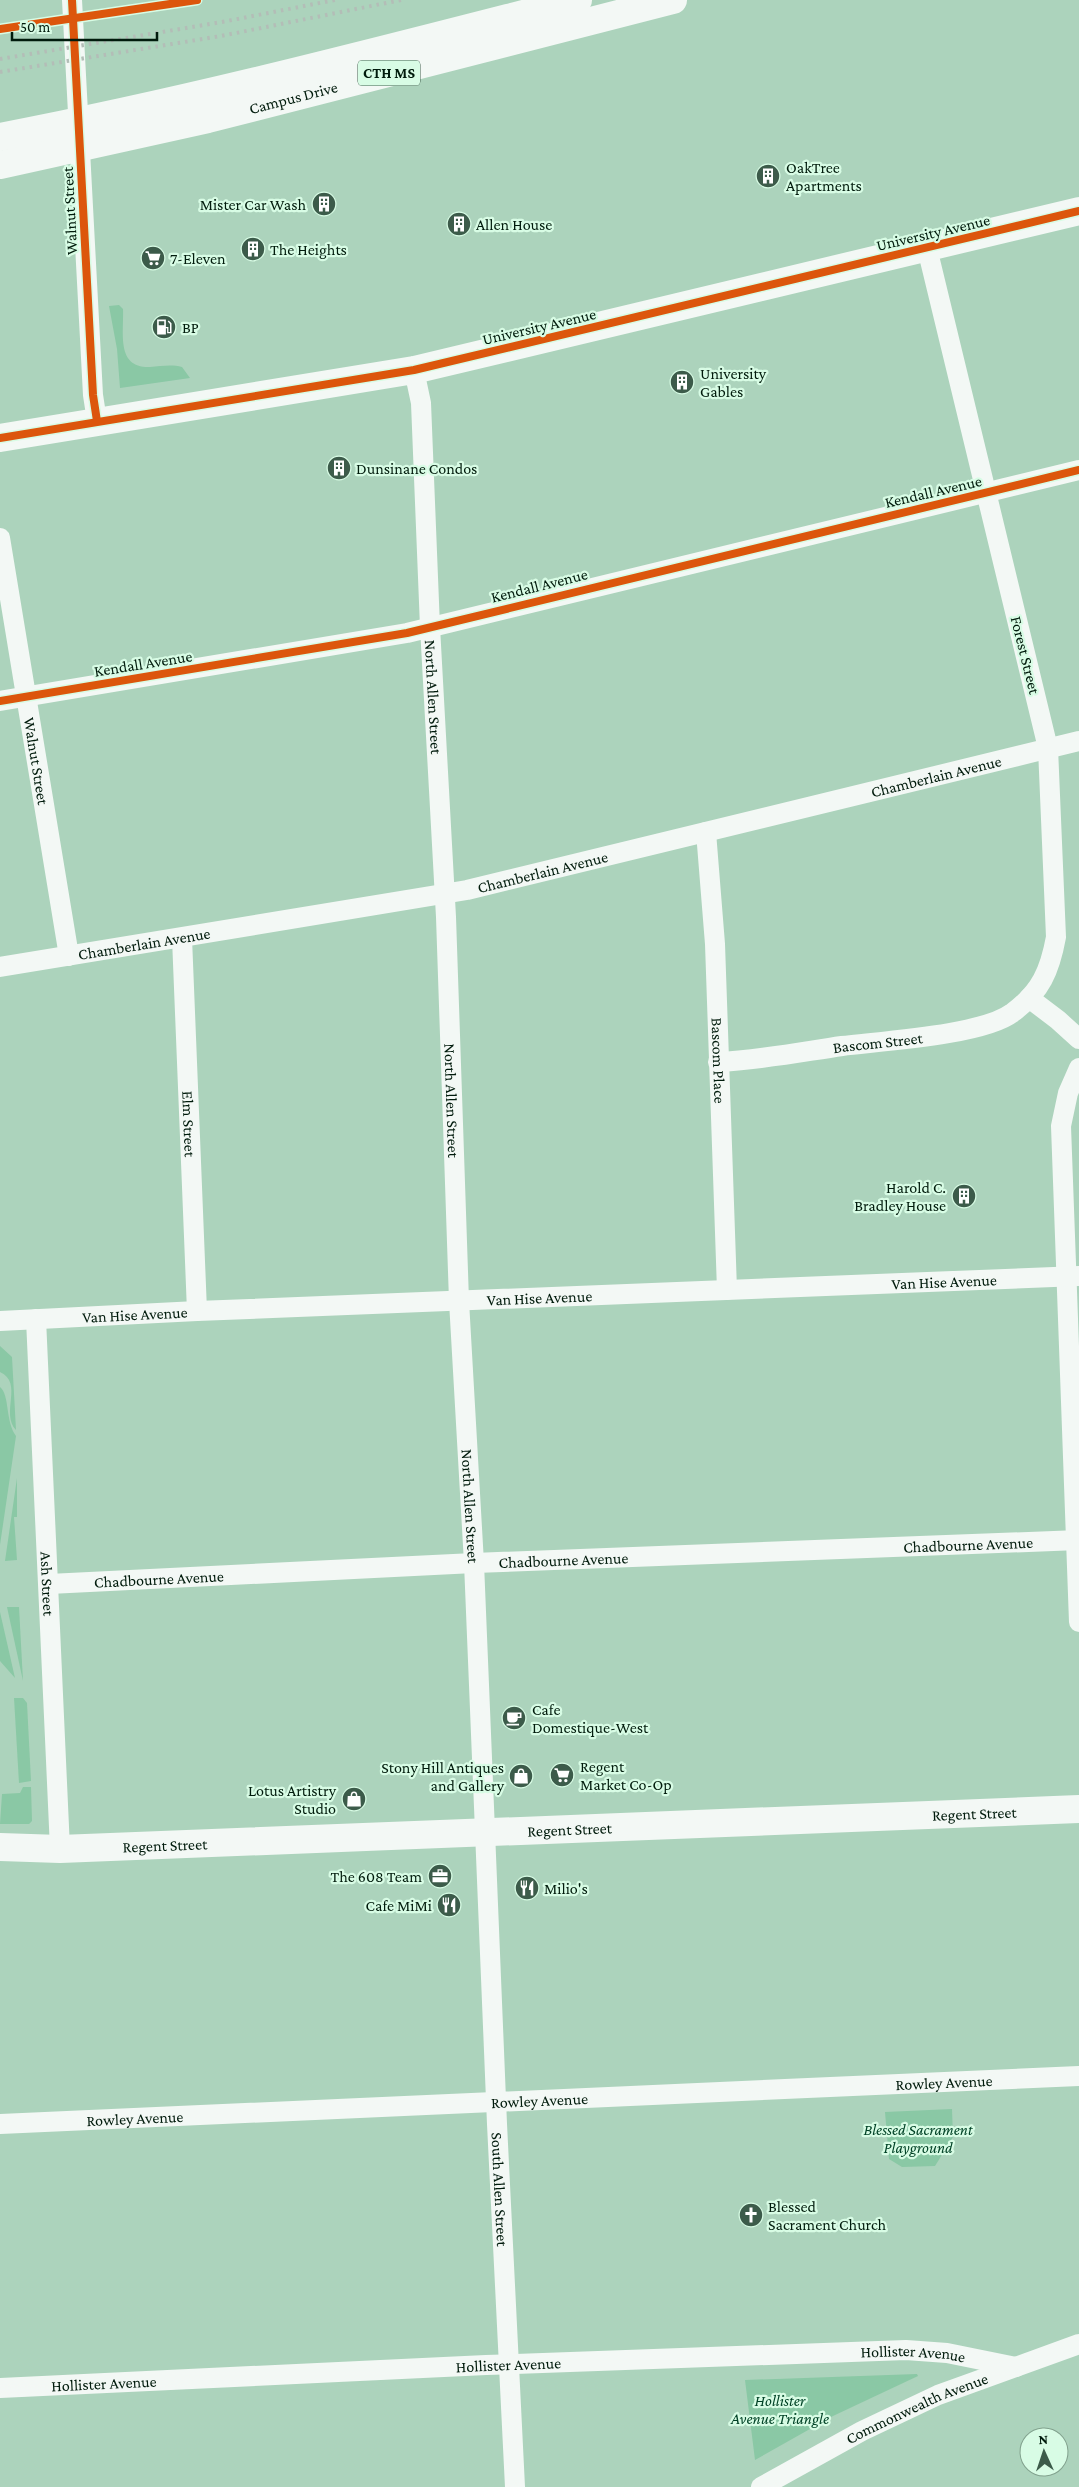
<svg xmlns="http://www.w3.org/2000/svg" width="1079" height="2487" viewBox="0 0 1079 2487" font-family="'Crimson Pro',serif">
  <style>
    .green { fill: #8ac8a5 }
    .lines { fill: none; stroke-linecap: round; stroke-linejoin: round }
    .street { stroke: #f3f8f5; stroke-width: 20 }
    .secondary { stroke: #f3f8f5; stroke-width: 28 }
    .primary { stroke: #f3f8f5; stroke-width: 28 }
    .rail { stroke: #b3bdb7; stroke-width: 4; stroke-dasharray: 2.5 5; stroke-linecap: butt }
    .cycleway-casing { stroke: #d8fce5; stroke-width: 11 }
    .cycleway { stroke: #dc560c; stroke-width: 8 }
    .labels { text-anchor: middle; stroke-width: 4.5; stroke-linejoin: round; paint-order: stroke }
    .shield { fill: #d8fce5; stroke: #415e4d; stroke-width: 1 }
    .shield-label { font-size: 15px; font-weight: bold; fill: #001b0c }
    .street-label { font-size: 16px; fill: #001b0c; stroke: #d8fce5 }
    .poi-label { font-size: 16px; fill: #001b0c; stroke: #d8fce5; text-anchor: start }
    .park-label { font-size: 16px; font-style: italic; fill: #004226; stroke: #d8fce5 }
  </style>
  <rect width="100%" height="100%" fill="#acd3bc"/>
  <g class="green">
    <path d="M119 305 123 309C124 334 116 368 150 367 161 366 172 364 182 367L190 378 120 388 117 349 109 306Z"/>
    <path d="M0 1346 12 1357 16 1430C0 1413 24 1383 0 1372Z"/>
    <path d="M0 1387C10 1395 5 1421 16 1436L0 1545Z"/>
    <polygon points="17,1478 17,1517 14,1517 17,1560 5,1561"/>
    <polygon points="7,1607 19,1607 23,1681"/>
    <polygon points="0,1612 15,1678 0,1661"/>
    <polygon points="14,1698 23,1698 27,1703 31,1781 19,1783"/>
    <polygon points="23,1787 31,1787 32,1821 29,1824 0,1824 2,1794 20,1793"/>
    <polygon points="952,2109 953,2137 935,2166 902,2167 889,2159 885,2112"/>
    <polygon points="917,2374 918,2376 833,2416 755,2460 745,2380"/>
  </g>
  <g class="lines">
    <g class="street">
      <polyline points="72,0 93,395 97,421"/>
      <path id="s1" d="M414 370 421 403 430 627 446 917 459 1301 474 1563 497 2124 515 2487"/>
      <path id="s2" d="M0 538 69 956"/>
      <polyline points="0,701 407,633 1079,470"/>
      <path id="s3" d="M706 832 715 944 727 1290"/>
      <path id="s4" d="M182 938 197 1311"/>
      <path id="s5" d="M0 967 467 890 1079 741"/>
      <polyline points="1029,998 1058,1020 1079,1039"/>
      <path id="s6" d="M718 1062C760 1060 801 1052 842 1046 882 1041 983 1035 1012 1013 1041 992 1050 970 1056 937L1048 748 927 248"/>
      <polyline points="1079,1068 1068,1093 1061,1126 1079,1622"/>
      <path id="s7" d="M36 1319 60 1849"/>
      <path id="s8" d="M0 1321 197 1311 1079 1276"/>
      <path id="s9" d="M49 1584 474 1563 1079 1540"/>
      <path id="s10" d="M0 2124 1079 2076"/>
      <path id="s11" d="M0 2388 486 2365 906 2350 947 2353 1016 2367"/>
      <path id="s12" d="M761 2487 862 2431 938 2395 1079 2344"/>
    </g>
    <g class="secondary">
      <polyline points="0,438 414,370 1079,211"/>
      <path id="s13" d="M0 1847 60 1849 1079 1809"/>
    </g>
    <g class="primary">
      <path d="M0 137C194 100 386 49 578 0"/>
      <path id="s14" d="M0 165 208 119 673 0"/>
    </g>
    <g class="rail">
      <polyline points="0,59 222,22 335,0"/>
      <polyline points="0,72 221,36 401,0"/>
    </g>
    <g class="cycleway-casing">
      <g id="cycleway">
        <polyline points="72,0 93,395 97,421"/>
        <polyline points="0,29 197,0"/>
        <polyline points="0,438 414,370 1079,211"/>
        <polyline points="0,701 407,633 1079,470"/>
      </g>
    </g>
    <use href="#cycleway" class="cycleway"/>
  </g>
  <defs>
    <g id="building-disc" transform="scale(1.25)"><circle r="9.5" fill="#3c5b4a" stroke="#d8fce5"/><path d="M-4-6H4V6H1V3H-1V6H-4ZM-2.5-4.3h1.7v1.8h-1.7ZM.8-4.3h1.7v1.8H.8ZM-2.5-1h1.7V.8h-1.7ZM.8-1h1.7V.8H.8Z" fill="#fff"/></g>
    <g id="supermarket-disc" transform="scale(1.25)"><circle r="9.5" fill="#3c5b4a" stroke="#d8fce5"/><path d="M-6-5.5h2.5l.6 2H6L4.5 2H-2.5L-4.4-4H-6ZM-1.5 3.2a1.3 1.3 0 1 0 .1 0ZM3 3.2a1.3 1.3 0 1 0 .1 0Z" fill="#fff"/></g>
    <g id="fuel-disc" transform="scale(1.25)"><circle r="9.5" fill="#3c5b4a" stroke="#d8fce5"/><path d="M-5.5-6h7V0h2V4h1.3V-2.5L3-4.5l.8-.8L6-3V5H2.5V1h-1V6h-7ZM-4.2-4.7v3.2H.2V-4.7Z" fill="#fff"/></g>
    <g id="cafe-disc" transform="scale(1.25)"><circle r="9.5" fill="#3c5b4a" stroke="#d8fce5"/><path d="M-5.5-4.5H6V0H3Q3 3.5 0 3.5H-2.5Q-5.5 3.5-5.5 0ZM3-3.2v2h1.7v-2ZM-6 4.5H4V6H-6Z" fill="#fff"/></g>
    <g id="shop-disc" transform="scale(1.25)"><circle r="9.5" fill="#3c5b4a" stroke="#d8fce5"/><path d="M-5-2.5h2.3a2.7 3.5 0 0 1 5.4 0H5L5.5 6h-11ZM-1.5-2.5h3a1.5 2.3 0 0 0-3 0Z" fill="#fff"/></g>
    <g id="office-disc" transform="scale(1.25)"><circle r="9.5" fill="#3c5b4a" stroke="#d8fce5"/><path d="M-6-3h4V-5.5h4V-3h4V5H-6ZM-1-4.5V-3h2v-1.5ZM-6 0V1H6V0Z" fill="#fff"/></g>
    <g id="restaurant-disc" transform="scale(1.25)"><circle r="9.5" fill="#3c5b4a" stroke="#d8fce5"/><path d="M-5-6h1v4h1v-4h1v4h1v-4h1v5L-1.5 .5V6h-2V.5L-5-1ZM5-6V6H3V1.5H1.5Q1.5-4 5-6Z" fill="#fff"/></g>
    <g id="church-disc" transform="scale(1.25)"><circle r="9.5" fill="#3c5b4a" stroke="#d8fce5"/><path d="M-1.2-6h2.4v3.5h3.3v2.4h-3.3V6h-2.4V-.1h-3.3v-2.4h3.3Z" fill="#fff"/></g>
  </defs>
  <g fill-rule="evenodd">
    <use href="#building-disc" x="768" y="176"/>
    <use href="#building-disc" x="324" y="204"/>
    <use href="#building-disc" x="459" y="224"/>
    <use href="#building-disc" x="253" y="249"/>
    <use href="#supermarket-disc" x="153" y="258"/>
    <use href="#fuel-disc" x="164" y="327"/>
    <use href="#building-disc" x="682" y="382"/>
    <use href="#building-disc" x="339" y="468"/>
    <use href="#building-disc" x="964" y="1196"/>
    <use href="#cafe-disc" x="514" y="1718"/>
    <use href="#supermarket-disc" x="562" y="1775"/>
    <use href="#shop-disc" x="521" y="1776"/>
    <use href="#shop-disc" x="354" y="1799"/>
    <use href="#office-disc" x="440" y="1876"/>
    <use href="#restaurant-disc" x="527" y="1888"/>
    <use href="#restaurant-disc" x="449" y="1905"/>
    <use href="#church-disc" x="751" y="2215"/>
  </g>
  <g class="labels">
    <rect class="shield" x="358" y="60.5" width="62" height="25" rx="4"/>
    <g class="shield-label">
      <text x="389" y="78">CTH MS</text>
    </g>
    <g class="street-label">
      <text dy="6" stroke="none"><textPath href="#s14" startOffset="301">Campus Drive</textPath></text>
      <text transform="translate(69 211) rotate(-93)" y="6">Walnut Street</text>
      <text transform="translate(933 232) rotate(-13)" y="6">University Avenue</text>
      <text transform="translate(539 326) rotate(-13)" y="6">University Avenue</text>
      <text transform="translate(933 491) rotate(-13)" y="6">Kendall Avenue</text>
      <text transform="translate(539 585) rotate(-14)" y="6">Kendall Avenue</text>
      <text transform="translate(1026 655) rotate(76)" y="6">Forest Street</text>
      <text transform="translate(143 663) rotate(-9)" y="6">Kendall Avenue</text>
      <text dy="6" stroke="none"><textPath href="#s1" startOffset="328">North Allen Street</textPath></text>
      <text dy="6" stroke="none"><textPath href="#s2" startOffset="226">Walnut Street</textPath></text>
      <text dy="6" stroke="none"><textPath href="#s5" startOffset="956">Chamberlain Avenue</textPath></text>
      <text dy="6" stroke="none"><textPath href="#s5" startOffset="551">Chamberlain Avenue</textPath></text>
      <text dy="6" stroke="none"><textPath href="#s5" startOffset="146">Chamberlain Avenue</textPath></text>
      <text dy="6" stroke="none"><textPath href="#s6" startOffset="161">Bascom Street</textPath></text>
      <text dy="6" stroke="none"><textPath href="#s3" startOffset="229">Bascom Place</textPath></text>
      <text dy="6" stroke="none"><textPath href="#s1" startOffset="732">North Allen Street</textPath></text>
      <text dy="6" stroke="none"><textPath href="#s4" startOffset="186">Elm Street</textPath></text>
      <text dy="6" stroke="none"><textPath href="#s8" startOffset="945">Van Hise Avenue</textPath></text>
      <text dy="6" stroke="none"><textPath href="#s8" startOffset="540">Van Hise Avenue</textPath></text>
      <text dy="6" stroke="none"><textPath href="#s8" startOffset="135">Van Hise Avenue</textPath></text>
      <text dy="6" stroke="none"><textPath href="#s1" startOffset="1138">North Allen Street</textPath></text>
      <text dy="6" stroke="none"><textPath href="#s9" startOffset="920">Chadbourne Avenue</textPath></text>
      <text dy="6" stroke="none"><textPath href="#s9" startOffset="515">Chadbourne Avenue</textPath></text>
      <text dy="6" stroke="none"><textPath href="#s9" startOffset="110">Chadbourne Avenue</textPath></text>
      <text dy="6" stroke="none"><textPath href="#s7" startOffset="265">Ash Street</textPath></text>
      <text dy="6" stroke="none"><textPath href="#s13" startOffset="975">Regent Street</textPath></text>
      <text dy="6" stroke="none"><textPath href="#s13" startOffset="570">Regent Street</textPath></text>
      <text dy="6" stroke="none"><textPath href="#s13" startOffset="165">Regent Street</textPath></text>
      <text dy="6" stroke="none"><textPath href="#s10" startOffset="945">Rowley Avenue</textPath></text>
      <text dy="6" stroke="none"><textPath href="#s10" startOffset="540">Rowley Avenue</textPath></text>
      <text dy="6" stroke="none"><textPath href="#s10" startOffset="135">Rowley Avenue</textPath></text>
      <text dy="6" stroke="none"><textPath href="#s1" startOffset="1822">South Allen Street</textPath></text>
      <text dy="6" stroke="none"><textPath href="#s11" startOffset="914">Hollister Avenue</textPath></text>
      <text dy="6" stroke="none"><textPath href="#s11" startOffset="509">Hollister Avenue</textPath></text>
      <text dy="6" stroke="none"><textPath href="#s11" startOffset="104">Hollister Avenue</textPath></text>
      <text dy="6" stroke="none"><textPath href="#s12" startOffset="175">Commonwealth Avenue</textPath></text>
    </g>
    <g class="poi-label">
      <text x="786" y="173">OakTree<tspan x="786" dy="18">Apartments</tspan></text>
      <text x="306" y="210" text-anchor="end">Mister Car Wash</text>
      <text x="476" y="230">Allen House</text>
      <text x="270" y="255">The Heights</text>
      <text x="170" y="264">7-Eleven</text>
      <text x="182" y="333">BP</text>
      <text x="700" y="379">University<tspan x="700" dy="18">Gables</tspan></text>
      <text x="356" y="474">Dunsinane Condos</text>
      <text x="946" y="1193" text-anchor="end">Harold C.<tspan x="946" dy="18">Bradley House</tspan></text>
      <text x="532" y="1715">Cafe<tspan x="532" dy="18">Domestique-West</tspan></text>
      <text x="580" y="1772">Regent<tspan x="580" dy="18">Market Co-Op</tspan></text>
      <text x="504" y="1773" text-anchor="end">Stony Hill Antiques<tspan x="504" dy="18">and Gallery</tspan></text>
      <text x="336" y="1796" text-anchor="end">Lotus Artistry<tspan x="336" dy="18">Studio</tspan></text>
      <text x="422" y="1882" text-anchor="end">The 608 Team</text>
      <text x="544" y="1894">Milio's</text>
      <text x="432" y="1911" text-anchor="end">Cafe MiMi</text>
      <text x="768" y="2212">Blessed<tspan x="768" dy="18">Sacrament Church</tspan></text>
    </g>
    <g class="park-label">
      <text x="918" y="2135">Blessed Sacrament<tspan x="918" dy="18">Playground</tspan></text>
      <text x="780" y="2406">Hollister<tspan x="780" dy="18">Avenue Triangle</tspan></text>
    </g>
  </g>
  <g transform="translate(1044 2452) rotate(357)"><circle r="24" fill="#d8fce5" stroke="#82a28e"/>
  <path d="M0-4L9 19L0 12L-9 19Z" fill="#3c5b4a"/>
  <text y="-8" font-size="14" font-weight="bold" text-anchor="middle" fill="#001b0c">N</text>
  </g>
  <path d="M12 32v8h145v-8" fill="none" stroke="#001b0c" stroke-width="2.5"/>
  <text x="20" y="32" font-size="15" fill="#001b0c" stroke="#d8fce5" stroke-width="4" paint-order="stroke">50 m</text>
</svg>
